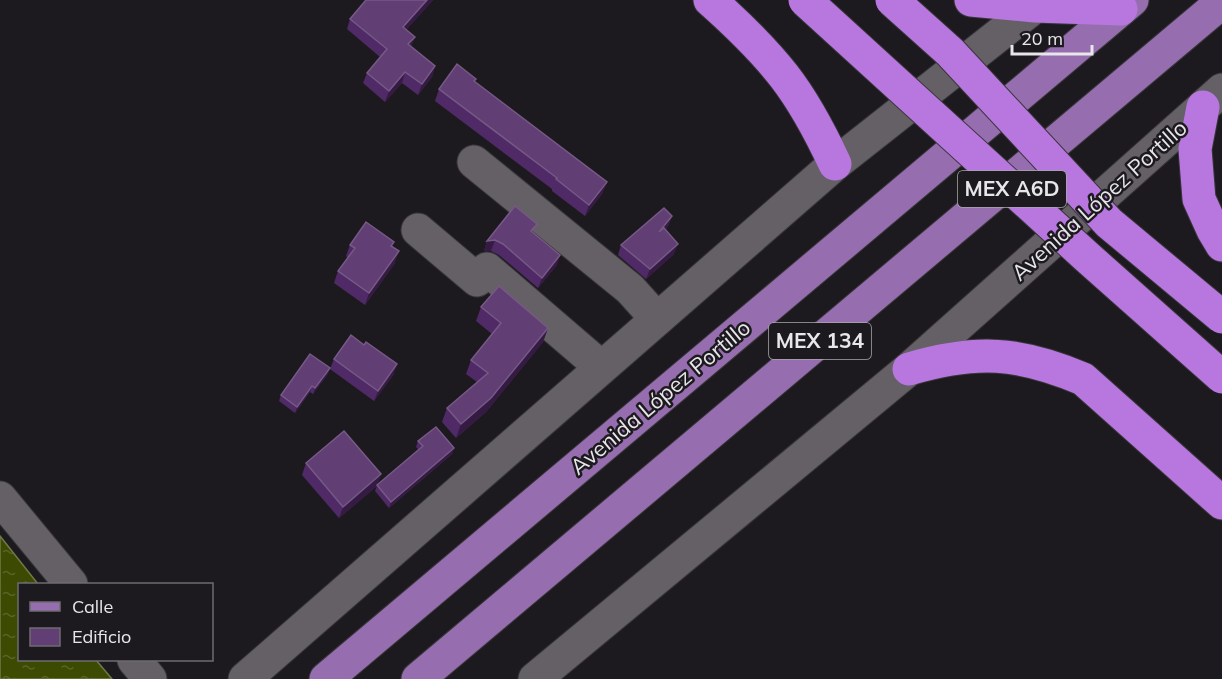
<svg xmlns="http://www.w3.org/2000/svg" width="1222" height="679" viewBox="0 0 1222 679" font-family="Mulish,sans-serif">
  <style>
    .water { fill: url(#water-ripples); stroke: #707947; stroke-width: 1.5 }
    .lines { fill: none; stroke-linecap: round; stroke-linejoin: round }
    .minor-casing { stroke: #38363a; stroke-width: 35 }
    .major-casing { stroke: #38363a; stroke-width: 35 }
    .highway-casing { stroke: #38363a; stroke-width: 35 }
    .minor { stroke: #646066; stroke-width: 33 }
    .major { stroke: #966eaf; stroke-width: 33 }
    .highway { stroke: #b777df; stroke-width: 33 }
    .highway-bridge-casing { stroke: #38363a; stroke-width: 35; stroke-linecap: butt }
    .highway-bridge { stroke: #b777df; stroke-width: 33 }
    .wall { fill: #502a66 }
    .shaded-wall { fill: #351b44 }
    .building { fill: #613e74; stroke: #765986; stroke-width: 1.5 }
    .labels { text-anchor: middle; stroke-width: 5; stroke-linejoin: round; paint-order: stroke }
    .shield { fill: #1d1a1f; stroke: #aaa9ac; stroke-width: 1.5 }
    .shield-label { font-size: 21px; font-weight: bold; fill: #e7e6e9 }
    .street-label { font-size: 22px; fill: #e7e6e9; stroke: #1d1a1f }
  </style>
  <defs>
    <pattern id="water-ripples" width="26" height="14" patternUnits="userSpaceOnUse" patternTransform="scale(1.5)"><rect width="26" height="14" fill="#3d4a02"/><path d="M2 4q2-2 4 0t4 0M15 11q2-2 4 0t4 0" fill="none" stroke="#596427"/></pattern>
  </defs>
  <rect width="100%" height="100%" fill="#1d1a1f"/>
  <polygon class="water" points="0,536 38,584 20,584 20,660 96,660 112,679 0,679"/>
  <g class="lines">
    <g class="minor-casing">
      <g id="minor">
        <polyline points="474,162 630,289 657,319"/>
        <polyline points="418,230 477,280 487,269 601,367"/>
        <polyline points="0,498 71,584"/>
        <polyline points="134,660 150,679"/>
        <polyline points="245,679 835,164 1043,0"/>
        <polyline points="535,679 909,369 1222,90"/>
      </g>
    </g>
    <g class="major-casing">
      <g id="major">
        <polyline points="326,679 1132,0"/>
        <polyline points="418,679 1222,2"/>
      </g>
    </g>
    <g class="highway-casing">
      <g id="highway">
        <path d="M710 0C737 24 762 48 784 76 805 103 821 134 835 164"/>
        <polyline points="971,0 1035,6 1121,9"/>
        <polyline points="1203,107 1195,149 1199,199 1213,230 1222,245"/>
        <path d="M909 369C977 349 1019 352 1083 379L1222 503"/>
      </g>
    </g>
    <use href="#minor" class="minor"/>
    <use href="#major" class="major"/>
    <use href="#highway" class="highway"/>
    <g class="highway-bridge-casing">
      <g id="highway-bridge">
        <polyline points="805,0 1087,257 1222,377"/>
        <polyline points="892,0 950,52 1109,223 1222,317"/>
      </g>
    </g>
    <use href="#highway-bridge" class="highway-bridge"/>
  </g>
  <g class="wall">
    <polygon points="366,0 433,0 406,30 411,47 435,66 432,77 418,95 402,83 385,102 363,83 367,73 380,57 347,29 350,19"/>
    <polygon points="475,82 607,182 602,194 585,216 552,191 552,189 435,101 439,89"/>
    <polygon points="672,216 668,226 666,229 674,254 646,279 618,255 621,245"/>
    <polygon points="533,233 557,265 538,288 499,255 491,251 484,251 487,241"/>
    <polygon points="394,242 392,246 395,263 365,305 334,283 338,271 348,258 346,256 350,245"/>
    <polygon points="481,307 548,328 543,342 486,412 456,438 442,422 447,408 477,382 466,374 471,360 492,334 476,321"/>
    <polygon points="364,345 394,374 374,401 330,369 334,359"/>
    <polygon points="328,374 313,394 310,392 295,413 279,401 281,395"/>
    <polygon points="418,441 454,448 452,454 389,508 375,491 377,486 339,518 302,475 306,463 381,474 377,485 419,450 416,447"/>
  </g>
  <g class="shaded-wall">
    <polygon points="427,0 433,0 399,38 403,27"/>
    <polygon points="415,37 411,48 408,44"/>
    <polygon points="435,66 432,77 418,95 422,84"/>
    <polygon points="405,72 402,83 385,102 389,91"/>
    <polygon points="607,182 602,194 585,216 589,205"/>
    <polygon points="672,216 668,226 655,242 659,232"/>
    <polygon points="495,240 491,251 484,251 487,241"/>
    <polygon points="678,244 674,254 646,279 650,269"/>
    <polygon points="399,251 395,263 365,305 369,293"/>
    <polygon points="560,255 557,265 538,288 542,278"/>
    <polygon points="548,328 543,342 486,412 456,438 461,424"/>
    <polygon points="397,364 394,374 374,401 378,391"/>
    <polygon points="330,368 328,374 313,394 315,388"/>
    <polygon points="312,386 310,392 295,413 297,407"/>
    <polygon points="454,448 452,454 389,508 391,502"/>
    <polygon points="381,474 377,486 339,518 343,507"/>
  </g>
  <g class="building">
    <polygon points="366,0 427,0 403,27 415,37 408,44 435,66 422,84 405,72 389,91 367,73 387,49 350,19"/>
    <polygon points="457,64 476,79 474,81 607,182 589,205 556,179 557,178 439,89"/>
    <polygon points="515,206 537,224 531,231 560,255 542,278 503,244 495,240 487,241"/>
    <polygon points="664,208 672,216 659,232 664,228 678,244 650,269 621,245"/>
    <polygon points="366,222 394,242 391,246 399,251 369,293 338,271 355,248 350,245"/>
    <polygon points="499,286 548,328 491,398 461,424 447,408 488,373 471,360 501,323 481,307"/>
    <polygon points="351,335 364,345 366,342 397,364 378,391 334,359"/>
    <polygon points="310,354 330,368 315,388 312,386 297,407 281,395"/>
    <polygon points="436,427 454,448 391,502 377,485 423,446 418,441"/>
    <polygon points="344,431 381,474 343,507 306,463"/>
  </g>
  <g class="labels">
    <g class="shield">
      <rect x="958" y="171" width="108" height="36" rx="4.5"/>
      <rect x="769" y="323" width="102" height="36" rx="4.5"/>
    </g>
    <g class="shield-label">
      <text x="1012" y="196">MEX A6D</text>
      <text x="820" y="348">MEX 134</text>
    </g>
    <g class="street-label">
      <text transform="translate(1099 200) rotate(-42)" y="8">Avenida López Portillo</text>
      <text transform="translate(660 397) rotate(-40)" y="8">Avenida López Portillo</text>
    </g>
  </g>
  <rect x="18" y="583" width="195" height="78" fill="#1d1a1f" stroke="#6e6c70" stroke-width="1.5"/>
  <rect x="30" y="602" width="30" height="9" fill="#966eaf" stroke="#6e6c70" stroke-width="1.5"/>
  <text x="72" y="613" font-size="18" fill="#e7e6e9">Calle</text>
  <rect x="30" y="628" width="30" height="18" fill="#613e74" stroke="#6e6c70" stroke-width="1.5"/>
  <text x="72" y="643" font-size="18" fill="#e7e6e9">Edificio</text>
  <path d="M1012 45v9h80v-9" fill="none" stroke="#e7e6e9" stroke-width="3"/>
  <text x="1021" y="45" font-size="18" fill="#e7e6e9" stroke="#1d1a1f" stroke-width="4.5" paint-order="stroke">20 m</text>
</svg>
